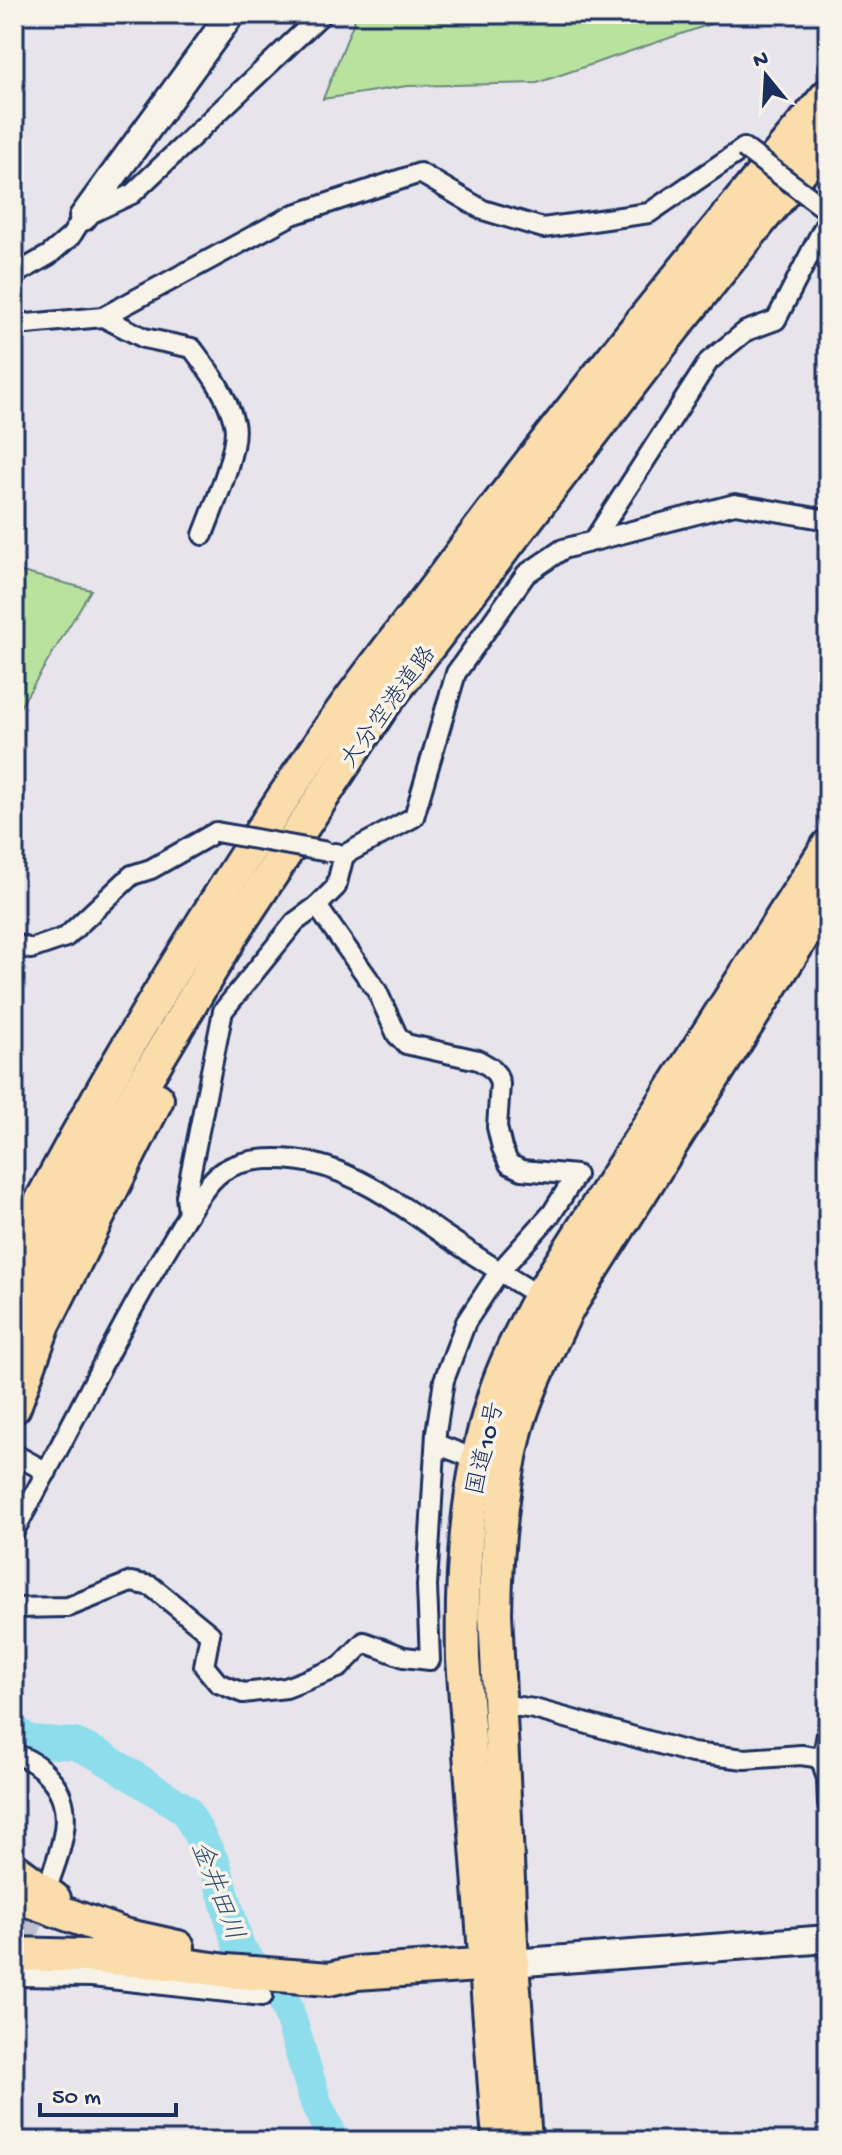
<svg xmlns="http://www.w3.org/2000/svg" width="842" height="2155" viewBox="0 0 842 2155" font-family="'Gochi Hand','Klee One',sans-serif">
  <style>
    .green { fill: #b9e29f; stroke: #6a887e; stroke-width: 2 }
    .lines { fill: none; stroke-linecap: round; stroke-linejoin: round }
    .river { stroke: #8eddec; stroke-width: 32 }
    .street-tunnel { stroke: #bec0cf; stroke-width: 18; stroke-dasharray: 18 9; stroke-linecap: butt }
    .street-casing { stroke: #1b2f5e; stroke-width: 24 }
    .secondary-casing { stroke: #1b2f5e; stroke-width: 32 }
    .highway-casing { stroke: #1b2f5e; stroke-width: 38 }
    .street { stroke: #f7f3e8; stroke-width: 18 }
    .secondary { stroke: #f7f3e8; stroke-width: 26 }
    .highway { stroke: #faddab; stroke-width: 32 }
    .street-bridge-casing { stroke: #1b2f5e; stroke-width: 24; stroke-linecap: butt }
    .street-bridge { stroke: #f7f3e8; stroke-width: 18 }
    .labels { text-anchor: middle; stroke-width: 7; stroke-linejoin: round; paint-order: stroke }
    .street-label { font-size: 24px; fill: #1b2f5e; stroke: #f7f3e8 }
    .water-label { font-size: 26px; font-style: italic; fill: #32527a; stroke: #f7f3e8 }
  </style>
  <rect width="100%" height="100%" fill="#e7e4eb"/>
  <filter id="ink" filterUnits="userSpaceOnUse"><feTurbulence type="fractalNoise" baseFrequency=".0125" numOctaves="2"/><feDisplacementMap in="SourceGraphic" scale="16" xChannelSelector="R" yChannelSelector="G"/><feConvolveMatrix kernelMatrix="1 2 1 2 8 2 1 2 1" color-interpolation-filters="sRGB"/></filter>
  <g filter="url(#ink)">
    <g class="green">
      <polygon points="357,14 740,14 537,83 407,86 323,99"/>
      <polygon points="14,570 91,590 14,717"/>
    </g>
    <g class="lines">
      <polyline class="river" points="14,1730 28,1741 75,1744 101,1756 186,1810 215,1865 239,1948 256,1969 277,1984 288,2010 316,2103 334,2141"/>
      <polyline class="street-tunnel" points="19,1961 43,1899"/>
      <g class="street-casing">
        <g id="street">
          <polyline points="14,275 49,255 71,236 83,217 132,194 322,14"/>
          <polyline points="103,317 292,215 420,173 483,210 543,228 649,213 744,148"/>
          <path d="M14 318 27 324 103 317 144 338 192 348C209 371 227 394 234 423 240 447 212 510 203 535"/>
          <polyline points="594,540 709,361 746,331 776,320 828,219"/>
          <polyline points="335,853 344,855 414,817 456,673 526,574 563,549 735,504 828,520"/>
          <polyline points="14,944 31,949 66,937 132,875 151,869 216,832"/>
          <polyline points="188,1214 186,1196 223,1011 295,922 317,906"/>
          <polyline points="436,1444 486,1463"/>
          <polyline points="14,1454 47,1472"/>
          <path d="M14 1531C68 1436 113 1337 170 1244 182 1224 204 1183 223 1171 247 1156 286 1157 312 1163 362 1175 403 1207 444 1235 478 1258 511 1279 546 1300"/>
          <polyline points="14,1608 68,1607 131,1582 151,1586 210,1634 204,1666 218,1683 243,1693 286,1688 340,1667 364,1642 404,1657 430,1660 427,1586 436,1433 444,1380 466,1322 499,1272 552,1213 576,1175 522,1170 509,1164 502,1148 497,1127 500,1084 497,1075 490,1067 478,1060 406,1044 397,1035 377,991 317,906 336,887 344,855"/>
          <polyline points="500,1704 534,1709 692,1753 745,1759 801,1755 815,1757 822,1762"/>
          <polyline points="828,1728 822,1762 827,1779 828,1804"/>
          <path d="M14 1754C29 1758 40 1766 50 1778 78 1809 60 1851 48 1885"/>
          <polyline points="14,1976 92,1977 263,1996"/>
        </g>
      </g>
      <g class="secondary-casing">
        <g id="secondary">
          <polyline points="83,217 231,14"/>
          <polyline points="512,1963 828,1939"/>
        </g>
      </g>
      <g class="highway-casing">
        <g id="highway">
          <path d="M14 1253C105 1076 210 905 322 740 356 689 396 640 433 591 559 421 693 257 828 95"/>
          <polyline points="14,1320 87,1178 234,931 381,708 676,325 828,137"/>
          <polyline points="14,1407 44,1324 157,1099"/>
          <polyline points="14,1869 54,1899"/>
          <polyline points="14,1895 124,1935 178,1947"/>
          <polyline points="14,1954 85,1956 170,1963 227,1971 329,1979 356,1973 509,1963"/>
          <path d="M499 2141 463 1659C461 1569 467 1483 494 1397 505 1362 523 1329 540 1296L828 846"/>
          <path d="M525 2141 512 1963 495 1613C496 1551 501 1490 516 1430 527 1389 548 1350 566 1311L828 896"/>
        </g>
      </g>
      <use href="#street" class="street"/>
      <use href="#secondary" class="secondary"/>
      <use href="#highway" class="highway"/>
      <g class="street-bridge-casing">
        <g id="street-bridge">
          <polyline points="744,148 828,211"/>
          <polyline points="216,832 328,852"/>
        </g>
      </g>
      <use href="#street-bridge" class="street-bridge"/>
    </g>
  </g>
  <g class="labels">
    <g class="street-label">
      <text transform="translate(387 706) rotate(-54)" y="8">大分空港道路</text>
      <text transform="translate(484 1448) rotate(-77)" y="8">国道10号</text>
    </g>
    <g class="water-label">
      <text transform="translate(219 1890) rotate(69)" y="9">金井田川</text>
    </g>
  </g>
  <rect width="842" height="2155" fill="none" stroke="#f7f3e8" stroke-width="48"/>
  <rect x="24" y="24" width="794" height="2107" fill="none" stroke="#1b2f5e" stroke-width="3" filter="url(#ink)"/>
  <g transform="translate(766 76) rotate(342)" stroke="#f7f3e8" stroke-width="6" paint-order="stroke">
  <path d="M0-6L14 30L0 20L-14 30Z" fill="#1b2f5e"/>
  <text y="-12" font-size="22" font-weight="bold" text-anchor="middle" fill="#1b2f5e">N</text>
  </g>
  <path d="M40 2103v12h136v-12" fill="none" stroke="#1b2f5e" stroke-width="4"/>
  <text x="52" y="2103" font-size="24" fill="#1b2f5e" stroke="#f7f3e8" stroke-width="6" paint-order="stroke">50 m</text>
</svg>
